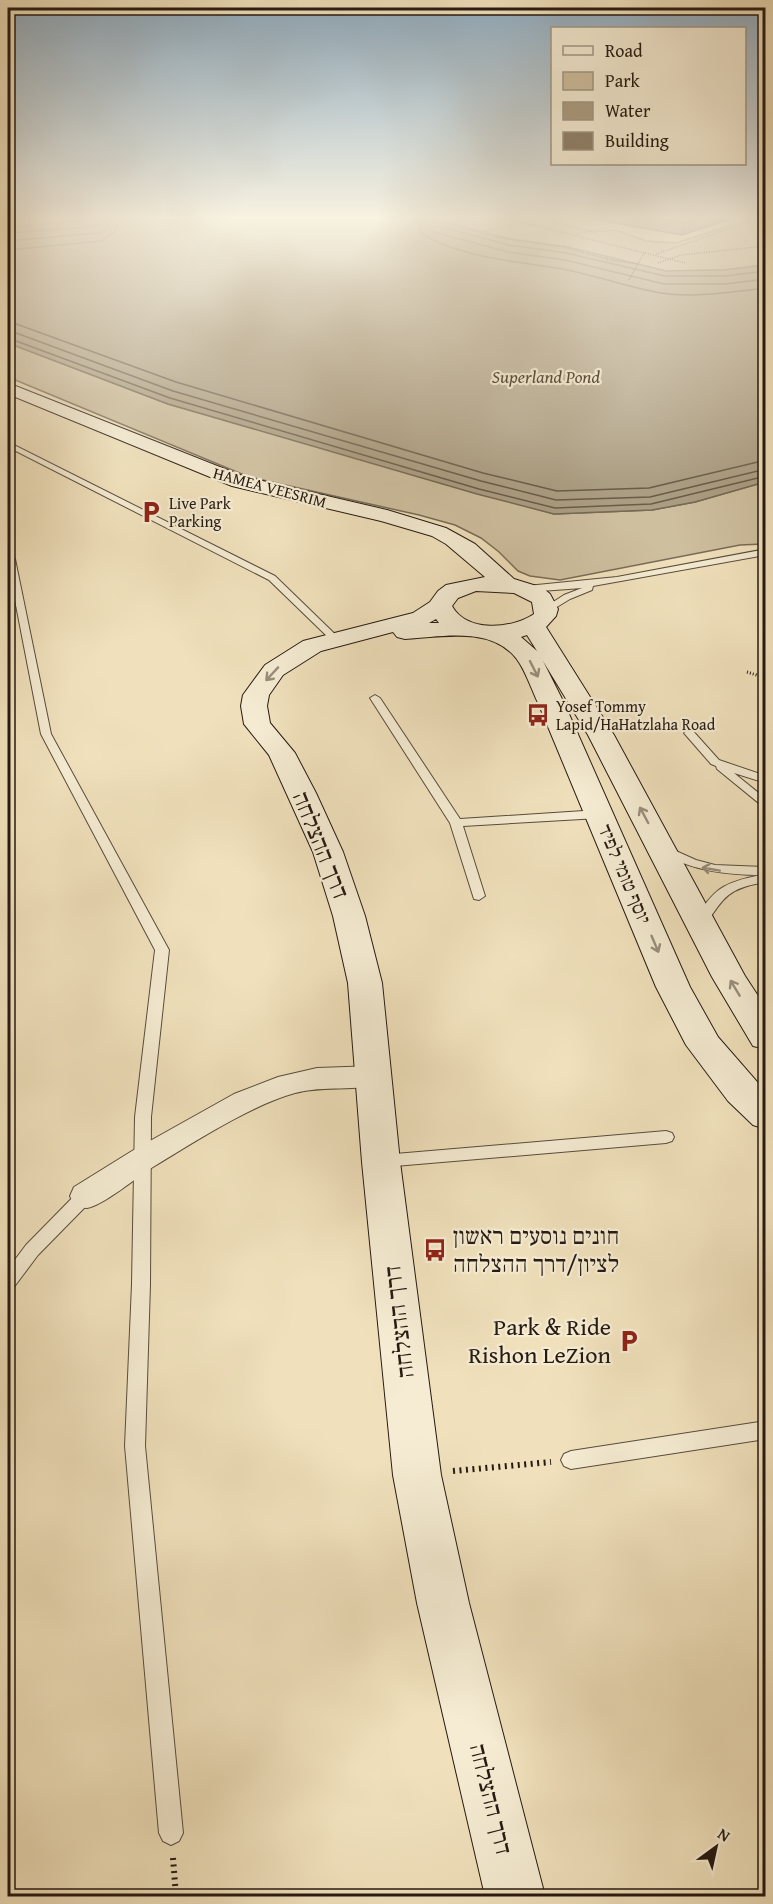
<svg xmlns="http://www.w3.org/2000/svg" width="773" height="1904" viewBox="0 0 773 1904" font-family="'Gentium Book Plus','Frank Ruhl Libre',serif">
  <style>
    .green { fill: #cebf9f; stroke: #7a6c58; stroke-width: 1.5 }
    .water { fill: #ab9d82; stroke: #766955; stroke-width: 1.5 }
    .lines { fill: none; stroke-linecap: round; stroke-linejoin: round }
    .shore { stroke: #685c4a; stroke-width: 1.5 }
    .lane-casing { stroke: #584c3c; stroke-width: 2 }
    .street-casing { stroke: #584c3c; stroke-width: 2 }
    .secondary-casing { stroke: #261a12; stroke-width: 2 }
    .path-far2 { stroke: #261a12; stroke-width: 1.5; stroke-dasharray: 1 1.5; stroke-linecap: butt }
    .path-far1 { stroke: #261a12; stroke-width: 3; stroke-dasharray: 1 2; stroke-linecap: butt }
    .path { stroke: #261a12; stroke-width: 6; stroke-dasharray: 2 4.5; stroke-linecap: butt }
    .lane { fill: #f5ecd3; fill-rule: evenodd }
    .street { fill: #f5ecd3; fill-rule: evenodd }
    .secondary { fill: #f5ecd3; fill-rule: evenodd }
    .wall { fill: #7b6f5b; stroke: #261a12; stroke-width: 1.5 }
    .shaded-wall { fill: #645a4a; stroke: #261a12; stroke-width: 1.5 }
    .building { fill: #8f816a; stroke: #261a12; stroke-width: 1.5 }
    .oneway { stroke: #988e7c }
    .labels { text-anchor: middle; stroke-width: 4.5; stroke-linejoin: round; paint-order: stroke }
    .far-street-label { font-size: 16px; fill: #261a12; stroke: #f5ecd3 }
    .far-poi-label { font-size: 16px; fill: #261a12; stroke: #f5ecd3; text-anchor: start }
    .far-water-label { font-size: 18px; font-style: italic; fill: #5b4e3f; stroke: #f5ecd3 }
    .street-label { font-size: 20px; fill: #261a12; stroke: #f5ecd3 }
    .near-street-label { font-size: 24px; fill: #261a12; stroke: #f5ecd3 }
    .near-poi-label { font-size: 24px; fill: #261a12; stroke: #f5ecd3; text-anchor: start }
  </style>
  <rect width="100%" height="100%" fill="#f0e1bc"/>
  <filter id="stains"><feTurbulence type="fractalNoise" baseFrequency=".00333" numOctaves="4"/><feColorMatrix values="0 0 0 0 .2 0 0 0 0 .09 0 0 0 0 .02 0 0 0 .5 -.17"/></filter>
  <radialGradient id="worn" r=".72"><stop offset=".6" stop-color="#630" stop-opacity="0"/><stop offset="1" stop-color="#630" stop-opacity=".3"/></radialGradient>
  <g class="green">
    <polygon points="8,217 112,217 8,228"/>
    <polygon points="426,217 535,217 594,232 616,230 646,241 676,243 758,217 765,217 765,265 724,270 666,271 568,247 510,239"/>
    <polygon points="8,343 168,404 554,514 652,510 695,502 765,482 765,544 740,545 560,580 530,576 518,571 499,552 481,538 455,525 419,515 249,477 8,377"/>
  </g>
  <polygon class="water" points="112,217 426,217 510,239 568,247 666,271 724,270 765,265 765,482 695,502 652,510 554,514 477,494 168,404 8,343 8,228"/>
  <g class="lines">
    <g class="shore">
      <path d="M417 217 421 233C460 258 517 261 562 269 595 275 627 287 661 293 693 298 733 292 766 288"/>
      <polyline points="426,217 429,227 437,233 508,252 565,260 664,284 725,284 766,279"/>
      <polyline points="433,217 438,226 509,245 566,253 665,276 725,276 766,271"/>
      <polyline points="8,233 90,227 100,224 102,217"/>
      <polyline points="8,241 98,233 107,228 110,217"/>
      <polyline points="8,250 102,241 115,231 119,217"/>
      <polyline points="8,321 176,382 483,473 557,491 649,488 766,460"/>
      <polyline points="8,330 173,391 481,481 556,500 650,497 766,469"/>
      <polyline points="8,338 170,398 479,489 555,508 651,504 766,476"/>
    </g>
    <g class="lane-casing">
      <g id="lane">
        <polygon points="8,442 275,576 340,639 332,641 269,580 8,447"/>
        <polygon points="766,549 766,555 593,586 592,590 570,599 547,613 542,610 544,608 564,595 582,588 527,592 522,589 527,586 617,577"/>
        <polygon points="8,552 15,559 51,734 169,950 151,1117 150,1284 145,1446 183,1833 179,1841 171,1845 163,1841 159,1833 125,1446 132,1284 135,1117 155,950 41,734 8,564"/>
        <polygon points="375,695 380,698 460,819 599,810 605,814 599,818 463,826 485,896 479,900 474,899 450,823 370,698"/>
        <polygon points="689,730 693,731 719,760 766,776 766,783 734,773 766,799 766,809 717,769 716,766 711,764 684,733"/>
        <path d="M667 847 696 860 715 865 766 867V882C729 888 724 896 705 926H695L693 923C713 889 723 882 762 875 726 875 695 871 663 854L661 851Z"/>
        <polygon points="666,1131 672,1133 674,1137 672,1141 666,1143 383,1167 377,1165 375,1161 377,1157 383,1155"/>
        <polygon points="85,1190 91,1191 93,1196 91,1201 38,1255 14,1287 8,1289 8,1269 26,1245 79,1191"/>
        <polygon points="766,1421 766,1439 571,1469 564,1466 561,1460 564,1454 571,1451"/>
      </g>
    </g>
    <g class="street-casing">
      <path id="street" d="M375 1066 385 1069 389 1076 385 1083C356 1092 324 1085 295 1093 251 1105 193 1143 153 1167 137 1177 104 1205 87 1208 83 1208 78 1206 74 1205L70 1196 74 1187 132 1151 234 1094 278 1077 317 1068Z"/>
    </g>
    <g class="secondary-casing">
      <path id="secondary" d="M8 383 245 477 387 510 446 528 475 544 514 579 543 588 550 594 558 609 556 616 546 627 614 735 745 976 766 1008V1049L753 1046 712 977 588 735 543 661 565 705 690 987 718 1037 766 1092V1129L753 1125 728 1101 686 1045 656 987 539 705C532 691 526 671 516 658 490 626 441 637 405 639L397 637 393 632 321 651 283 675 269 695 267 706 270 723 295 753 316 793 343 852 365 916 382 983 400 1162 441 1475 469 1603 545 1896H485L417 1603 393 1475 362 1162 348 983 333 916 313 852 269 755 244 724 241 706 243 695 265 665 303 641 413 613 430 602 438 591 446 585 485 577 446 544 432 536 381 521 232 486 8 394ZM476 591 514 593 532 602 534 614C512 629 467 633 452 606L458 598ZM436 619 439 623H428H429ZM527 635 537 651 521 637Z"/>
    </g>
    <g class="path-far2">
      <polyline points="422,217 501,238 563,247 611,260 638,264"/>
      <polyline points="500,217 685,263"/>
      <polyline points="482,232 519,223"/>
      <polyline points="576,234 607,228"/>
      <polyline points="656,254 764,217"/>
      <polyline points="658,263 681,255 766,246"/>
      <polyline points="629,280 644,253"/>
    </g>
    <polyline class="path-far1" points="747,672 766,678"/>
    <g class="path">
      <polyline points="453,1471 551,1462"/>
      <polyline points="173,1858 176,1896"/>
    </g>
    <use href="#lane" class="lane"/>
    <use href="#street" class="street"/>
    <use href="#secondary" class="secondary"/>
  </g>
  <polygon class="wall" points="581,217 729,217 729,219 682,235"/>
  <polygon class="shaded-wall" points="701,217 729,217 729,219 682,235 684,223"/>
  <polygon class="building" points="650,217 701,217 684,223"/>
  <defs><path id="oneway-shaft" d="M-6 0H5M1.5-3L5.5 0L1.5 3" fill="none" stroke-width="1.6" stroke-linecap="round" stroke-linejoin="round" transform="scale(1.5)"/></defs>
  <g class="oneway">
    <use href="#oneway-shaft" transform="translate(534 669) rotate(63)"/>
    <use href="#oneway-shaft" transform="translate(272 674) rotate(133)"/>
    <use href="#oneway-shaft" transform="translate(644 815) rotate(-118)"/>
    <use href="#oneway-shaft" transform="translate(711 869) rotate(-170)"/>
    <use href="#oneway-shaft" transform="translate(655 944) rotate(67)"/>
    <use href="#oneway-shaft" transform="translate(735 988) rotate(-121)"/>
  </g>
  <linearGradient id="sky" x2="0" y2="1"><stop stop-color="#8fabbf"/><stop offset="0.45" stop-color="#f8f2e1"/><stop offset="1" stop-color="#f8f2e1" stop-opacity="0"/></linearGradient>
  <rect width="773" height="484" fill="url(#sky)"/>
  <defs>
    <g id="parking-bare" transform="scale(1.8)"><path d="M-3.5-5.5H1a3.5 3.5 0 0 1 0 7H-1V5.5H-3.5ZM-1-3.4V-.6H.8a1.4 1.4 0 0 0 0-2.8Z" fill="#8f2418" stroke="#f5ecd3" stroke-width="2.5" paint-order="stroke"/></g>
    <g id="bus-bare" transform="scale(1.8)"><path d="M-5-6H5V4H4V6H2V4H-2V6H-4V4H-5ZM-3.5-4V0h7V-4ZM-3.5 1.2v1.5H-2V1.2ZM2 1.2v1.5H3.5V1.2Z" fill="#8f2418" stroke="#f5ecd3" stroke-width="2.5" paint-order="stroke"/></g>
  </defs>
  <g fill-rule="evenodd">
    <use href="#parking-bare" x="151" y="512"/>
    <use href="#bus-bare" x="538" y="715"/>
    <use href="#bus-bare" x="435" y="1250"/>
    <use href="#parking-bare" x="629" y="1341"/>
  </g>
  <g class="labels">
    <g class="far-street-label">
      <text transform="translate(270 487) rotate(15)" y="6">HAMEA VEESRIM</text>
    </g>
    <g class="far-poi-label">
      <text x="169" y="509">Live Park<tspan x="169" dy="18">Parking</tspan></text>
      <text x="556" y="712">Yosef Tommy<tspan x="556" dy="18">Lapid/HaHatzlaha Road</tspan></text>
    </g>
    <g class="far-water-label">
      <text x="546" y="383">Superland Pond</text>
    </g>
    <g class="street-label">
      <text transform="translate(625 874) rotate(67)" y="7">יוסף טומי לפיד</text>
    </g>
    <g class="near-street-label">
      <text transform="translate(321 845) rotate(68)" y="8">דרך ההצלחה</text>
      <text transform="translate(399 1322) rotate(-97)" y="8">דרך ההצלחה</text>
      <text transform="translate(491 1799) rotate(76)" y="8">דרך ההצלחה</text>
    </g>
    <g class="near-poi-label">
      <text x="453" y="1244">חונים נוסעים ראשון<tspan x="453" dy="28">לציון/דרך ההצלחה</tspan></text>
      <text x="611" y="1335" text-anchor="end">Park &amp; Ride<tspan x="611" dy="28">Rishon LeZion</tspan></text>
    </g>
  </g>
  <rect width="773" height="1904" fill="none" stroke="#f0e1bc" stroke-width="30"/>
  <rect x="9" y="9" width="755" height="1886" fill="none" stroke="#261a12" stroke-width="3"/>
  <rect x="15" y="15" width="743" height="1874" fill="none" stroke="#261a12" stroke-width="1.5"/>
  <rect x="551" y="27" width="195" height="138" fill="#f5ecd3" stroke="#a29886" stroke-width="1.5"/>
  <rect x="563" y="46" width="30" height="9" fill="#f5ecd3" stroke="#a29886" stroke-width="1.5"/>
  <text x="605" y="57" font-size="18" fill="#261a12">Road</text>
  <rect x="563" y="72" width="30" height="18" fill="#cebf9f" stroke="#a29886" stroke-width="1.5"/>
  <text x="605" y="87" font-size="18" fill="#261a12">Park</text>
  <rect x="563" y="102" width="30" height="18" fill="#ab9d82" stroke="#a29886" stroke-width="1.5"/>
  <text x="605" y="117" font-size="18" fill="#261a12">Water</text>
  <rect x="563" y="132" width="30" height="18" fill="#8f816a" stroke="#a29886" stroke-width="1.5"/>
  <text x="605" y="147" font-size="18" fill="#261a12">Building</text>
  <g transform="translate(716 1847) rotate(33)" stroke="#f5ecd3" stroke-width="4.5" paint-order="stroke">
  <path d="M0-4.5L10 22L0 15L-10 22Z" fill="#261a12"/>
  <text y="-9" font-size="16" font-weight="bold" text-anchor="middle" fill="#261a12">N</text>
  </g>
  <rect width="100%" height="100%" filter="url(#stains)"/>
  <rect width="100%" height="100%" fill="url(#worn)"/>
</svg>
